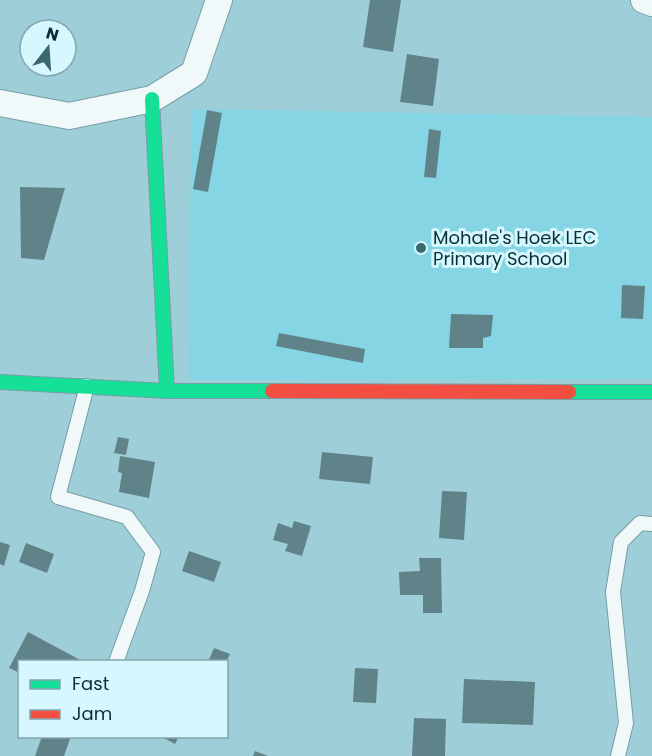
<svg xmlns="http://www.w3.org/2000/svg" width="652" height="756" viewBox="0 0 652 756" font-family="Poppins,sans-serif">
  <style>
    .built { fill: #86d5e4 }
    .building { fill: #608389 }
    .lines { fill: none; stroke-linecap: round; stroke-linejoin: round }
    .lane-casing { stroke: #769ea5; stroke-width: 16 }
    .street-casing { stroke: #769ea5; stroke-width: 28 }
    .fast-casing { stroke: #769ea5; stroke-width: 16 }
    .jam-casing { stroke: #769ea5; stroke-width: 16 }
    .lane { stroke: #f0f8f9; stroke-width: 14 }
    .street { stroke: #f0f8f9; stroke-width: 26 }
    .fast { stroke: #16e098; stroke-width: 14 }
    .jam { stroke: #f24e42; stroke-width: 14 }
    .poi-dot { fill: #3b686f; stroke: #d6f7fe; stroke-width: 2 }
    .labels { text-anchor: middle; stroke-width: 6; stroke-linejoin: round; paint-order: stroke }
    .poi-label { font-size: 18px; fill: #063036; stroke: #d6f7fe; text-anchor: start }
  </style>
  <rect width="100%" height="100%" fill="#9ecfd8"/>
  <polygon class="built" points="191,109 652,117 652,379 189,380"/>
  <g class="building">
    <polygon points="370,0 401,0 393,52 363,47"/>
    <polygon points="407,54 439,59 433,106 400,102"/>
    <polygon points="207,110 222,113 208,192 193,189"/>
    <polygon points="429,129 441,131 436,178 424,177"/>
    <polygon points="20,187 65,188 44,260 21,258"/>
    <polygon points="622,285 645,286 643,319 621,318"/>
    <polygon points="451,314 493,315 491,336 483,338 483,348 449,348"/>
    <polygon points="279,333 365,349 363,363 276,346"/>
    <polygon points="118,437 129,439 126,455 114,453"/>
    <polygon points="322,452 373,457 370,484 319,479"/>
    <polygon points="120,456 155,462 149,498 119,492 122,473 118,472"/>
    <polygon points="442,491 467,492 464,540 439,538"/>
    <polygon points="294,521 311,526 302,556 285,551 288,544 273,540 278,523 292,528"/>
    <polygon points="0,542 10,545 4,566 0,564"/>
    <polygon points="26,543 54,554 47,573 19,562"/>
    <polygon points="189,551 221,562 214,582 182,571"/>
    <polygon points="419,558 441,558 442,613 423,613 423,595 400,595 399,572 420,571"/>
    <polygon points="28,632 84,662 20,662 20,673 9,668"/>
    <polygon points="214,648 230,654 226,662 208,662"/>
    <polygon points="355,668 378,669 376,703 353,702"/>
    <polygon points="464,679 535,682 533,725 462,723"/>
    <polygon points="414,718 446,719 445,756 412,756"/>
    <polygon points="42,736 71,736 64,756 35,756"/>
    <polygon points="160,736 179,736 175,744"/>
    <polygon points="255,751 268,756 253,756"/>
  </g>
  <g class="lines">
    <g class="lane-casing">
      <g id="lane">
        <polyline points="87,386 58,497 127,517 153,552 142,591 116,662"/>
        <polyline points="618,756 626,723 613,592 621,542 640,523 652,524"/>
      </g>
    </g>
    <g class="street-casing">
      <g id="street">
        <polyline points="644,0 652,3"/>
        <polyline points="0,103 69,116 152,99 194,73 219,0"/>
      </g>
    </g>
    <g class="fast-casing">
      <g id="fast">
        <polyline points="152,99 167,391"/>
        <polyline points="0,382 167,391 272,391"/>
        <polyline points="569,392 652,392"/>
      </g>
    </g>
    <g class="jam-casing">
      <polyline id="jam" points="272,391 569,392"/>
    </g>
    <use href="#lane" class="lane"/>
    <use href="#street" class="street"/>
    <use href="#fast" class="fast"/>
    <use href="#jam" class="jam"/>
  </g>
  <circle class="poi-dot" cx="421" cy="248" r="6"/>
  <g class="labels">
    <g class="poi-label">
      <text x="433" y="244">Mohale's Hoek LEC<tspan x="433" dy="21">Primary School</tspan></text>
    </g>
  </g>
  <rect x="18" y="660" width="210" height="78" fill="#d6f7fe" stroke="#83a7ae" stroke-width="1.5"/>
  <rect x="30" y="680" width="30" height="9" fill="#16e098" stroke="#83a7ae" stroke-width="1.5"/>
  <text x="72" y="690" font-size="18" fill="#063036">Fast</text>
  <rect x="30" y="710" width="30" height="9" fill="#f24e42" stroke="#83a7ae" stroke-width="1.5"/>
  <text x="72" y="720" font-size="18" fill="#063036">Jam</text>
  <g transform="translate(48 48) rotate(17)"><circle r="28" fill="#d6f7fe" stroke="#83a7ae" stroke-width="1.5"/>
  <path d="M0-4.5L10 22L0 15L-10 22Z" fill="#3b686f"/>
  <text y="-9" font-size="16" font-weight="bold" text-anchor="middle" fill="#063036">N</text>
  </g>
</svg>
